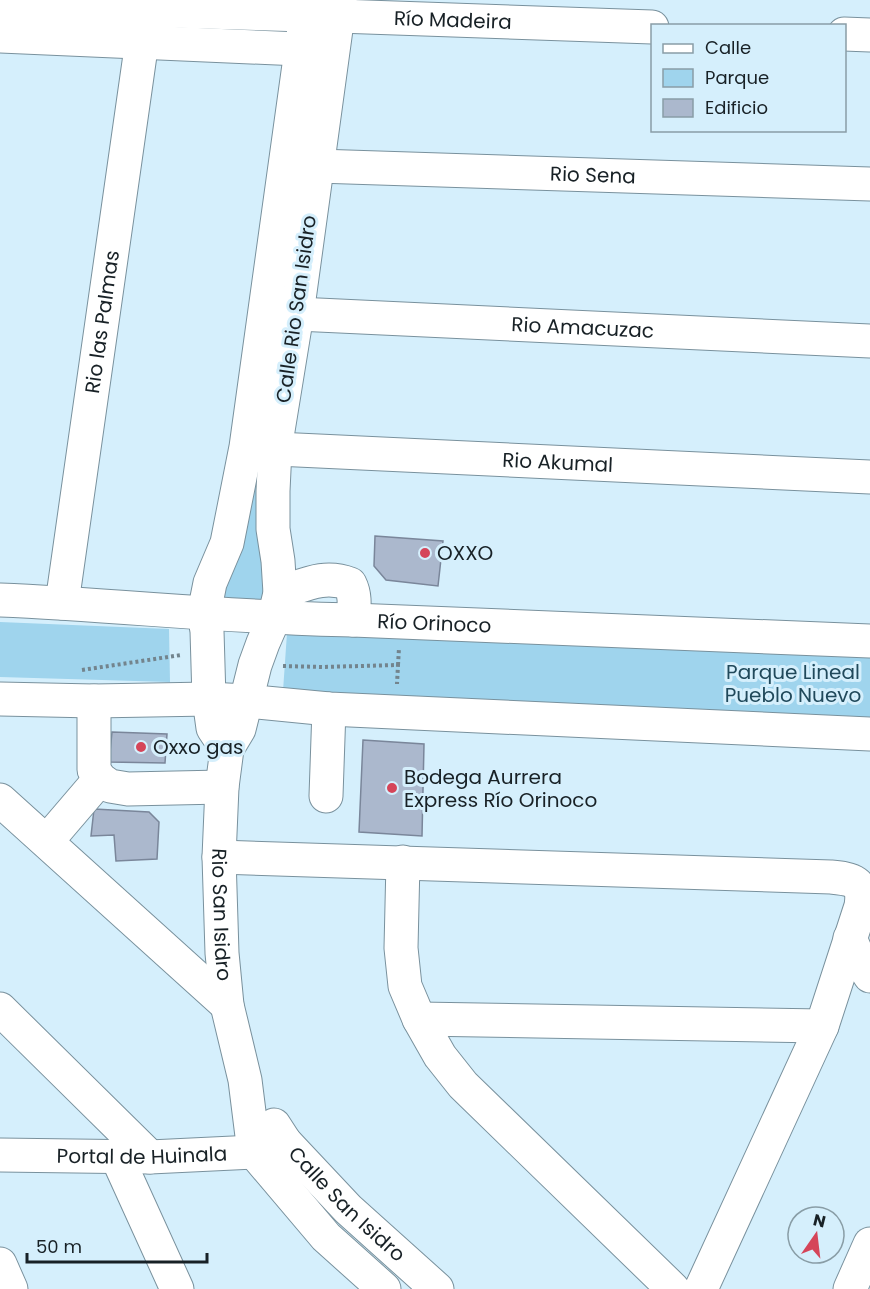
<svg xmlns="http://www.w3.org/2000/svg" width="870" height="1289" viewBox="0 0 870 1289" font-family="Poppins,sans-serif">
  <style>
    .green { fill: #9fd4ed }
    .building { fill: #abb8cd; stroke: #7a869a; stroke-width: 1.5 }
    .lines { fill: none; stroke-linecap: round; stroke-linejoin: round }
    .minor-casing { stroke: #79919d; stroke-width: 35 }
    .path { stroke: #73848d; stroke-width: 4; stroke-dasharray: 3 3; stroke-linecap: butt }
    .minor { stroke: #fff; stroke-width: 33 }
    .poi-dot { fill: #d54559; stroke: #d5effc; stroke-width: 2 }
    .labels { text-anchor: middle; stroke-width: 6; stroke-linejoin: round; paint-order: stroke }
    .street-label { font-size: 20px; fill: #182126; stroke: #d5effc }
    .poi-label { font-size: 20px; fill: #182126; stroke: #d5effc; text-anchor: start }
    .park-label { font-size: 20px; fill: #20495b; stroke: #d5effc }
  </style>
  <rect width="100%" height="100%" fill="#d5effc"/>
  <g class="green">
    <polygon points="258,475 271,602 213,601"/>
    <polygon points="0,622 169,629 170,682 0,677"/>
    <polygon points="287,633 870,656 870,717 426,697 283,691"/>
  </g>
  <g class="building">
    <polygon points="375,536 443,541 438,586 386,580 374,566"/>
    <polygon points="112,732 167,734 165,763 109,762"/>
    <polygon points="363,740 424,744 422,836 359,832"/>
    <polygon points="94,809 149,812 159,822 157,859 116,861 114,835 91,836"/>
  </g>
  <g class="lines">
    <g class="minor-casing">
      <g id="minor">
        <path id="s1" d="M340 0 297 314 275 449 273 491V529L278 561 280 593 274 618 263 643 255 665 239 729 227 749 222 787 219 857 222 953 227 1005 245 1080 254 1152 326 1237 384 1289"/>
        <path id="s2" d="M0 6 338 16 652 27"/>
        <polyline points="844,34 870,35"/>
        <polyline points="0,36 322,50"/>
        <path id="s3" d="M317 166 870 184"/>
        <path id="s4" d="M297 314 870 341"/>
        <path id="s5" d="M255 448 870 477"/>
        <path d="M280 593C305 585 324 574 350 584 356 596 354 607 353 620"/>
        <path id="s6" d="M0 600C118 605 235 618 353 620L870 641"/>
        <path id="s7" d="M62 603 142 41"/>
        <polyline points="0,699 94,701 209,699 246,701 329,709 870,734"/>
        <polyline points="94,701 94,770 100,779 110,786 128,789 222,787"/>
        <polyline points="227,749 213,728 209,699 207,631 204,613 210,583 227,543 246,447 308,0"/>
        <polyline points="326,796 329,709"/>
        <polyline points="0,800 227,1005"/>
        <polyline points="47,841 100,779"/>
        <path d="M219 857 831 877C852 879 865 881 861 906L822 1026 701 1289"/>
        <polyline points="403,862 401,948 405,986 419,1019 440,1056 463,1085 673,1289"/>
        <polyline points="850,938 859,959 870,976"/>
        <polyline points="0,1009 150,1157"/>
        <polyline points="419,1019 822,1026"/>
        <path id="s8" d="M274 1125 285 1142 348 1209 437 1289"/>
        <path id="s9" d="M0 1155 150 1157 254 1152 285 1142"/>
        <polyline points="117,1157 177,1289"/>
        <polyline points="0,1264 11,1289"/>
        <polyline points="850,1289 870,1244"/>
      </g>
    </g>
    <g class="path">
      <polyline points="398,665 399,648"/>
      <polyline points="283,666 322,667 398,665 397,684"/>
      <polyline points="82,670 181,655"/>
    </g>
    <use href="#minor" class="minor"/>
  </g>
  <g class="poi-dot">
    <circle cx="425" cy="553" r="6"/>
    <circle cx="141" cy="747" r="6"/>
    <circle cx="392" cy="788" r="6"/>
  </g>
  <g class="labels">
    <g class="street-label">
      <text dy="7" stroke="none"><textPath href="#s2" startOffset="453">Río Madeira</textPath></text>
      <text dy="7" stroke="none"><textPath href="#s3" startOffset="276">Rio Sena</textPath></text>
      <text transform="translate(296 309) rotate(-82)" y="7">Calle Rio San Isidro</text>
      <text dy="7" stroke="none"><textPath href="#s7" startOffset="284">Rio las Palmas</textPath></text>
      <text dy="7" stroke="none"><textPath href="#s4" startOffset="286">Rio Amacuzac</textPath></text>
      <text dy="7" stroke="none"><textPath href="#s5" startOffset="303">Rio Akumal</textPath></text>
      <text dy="7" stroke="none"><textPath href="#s6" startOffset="435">Río Orinoco</textPath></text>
      <text dy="7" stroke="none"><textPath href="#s1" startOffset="930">Rio San Isidro</textPath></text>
      <text dy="7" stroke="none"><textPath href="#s9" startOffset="142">Portal de Huinala</textPath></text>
      <text dy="7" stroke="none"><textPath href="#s8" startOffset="108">Calle San Isidro</textPath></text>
    </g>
    <g class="poi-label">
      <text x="437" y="560">OXXO</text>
      <text x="153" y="754">Oxxo gas</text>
      <text x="404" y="784">Bodega Aurrera<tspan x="404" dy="23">Express Río Orinoco</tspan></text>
    </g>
    <g class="park-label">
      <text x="793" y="679">Parque Lineal<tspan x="793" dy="23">Pueblo Nuevo</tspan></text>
    </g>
  </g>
  <rect x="651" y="24" width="195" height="108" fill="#d5effc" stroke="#899da6" stroke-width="1.5"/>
  <rect x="663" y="44" width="30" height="9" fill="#ffffff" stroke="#899da6" stroke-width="1.5"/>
  <text x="705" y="54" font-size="18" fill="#182126">Calle</text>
  <rect x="663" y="69" width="30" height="18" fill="#9fd4ed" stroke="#899da6" stroke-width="1.5"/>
  <text x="705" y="84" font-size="18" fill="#182126">Parque</text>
  <rect x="663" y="99" width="30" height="18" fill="#abb8cd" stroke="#899da6" stroke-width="1.5"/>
  <text x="705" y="114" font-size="18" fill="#182126">Edificio</text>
  <g transform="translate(816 1235) rotate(14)"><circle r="28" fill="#d5effc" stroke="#899da6" stroke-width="1.5"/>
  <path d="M0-4.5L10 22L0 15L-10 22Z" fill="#d54559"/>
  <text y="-9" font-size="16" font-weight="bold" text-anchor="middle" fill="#182126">N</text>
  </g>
  <path d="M27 1253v9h180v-9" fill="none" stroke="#182126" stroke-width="3"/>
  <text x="36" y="1253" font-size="18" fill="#182126" stroke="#d5effc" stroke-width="4.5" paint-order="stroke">50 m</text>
</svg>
